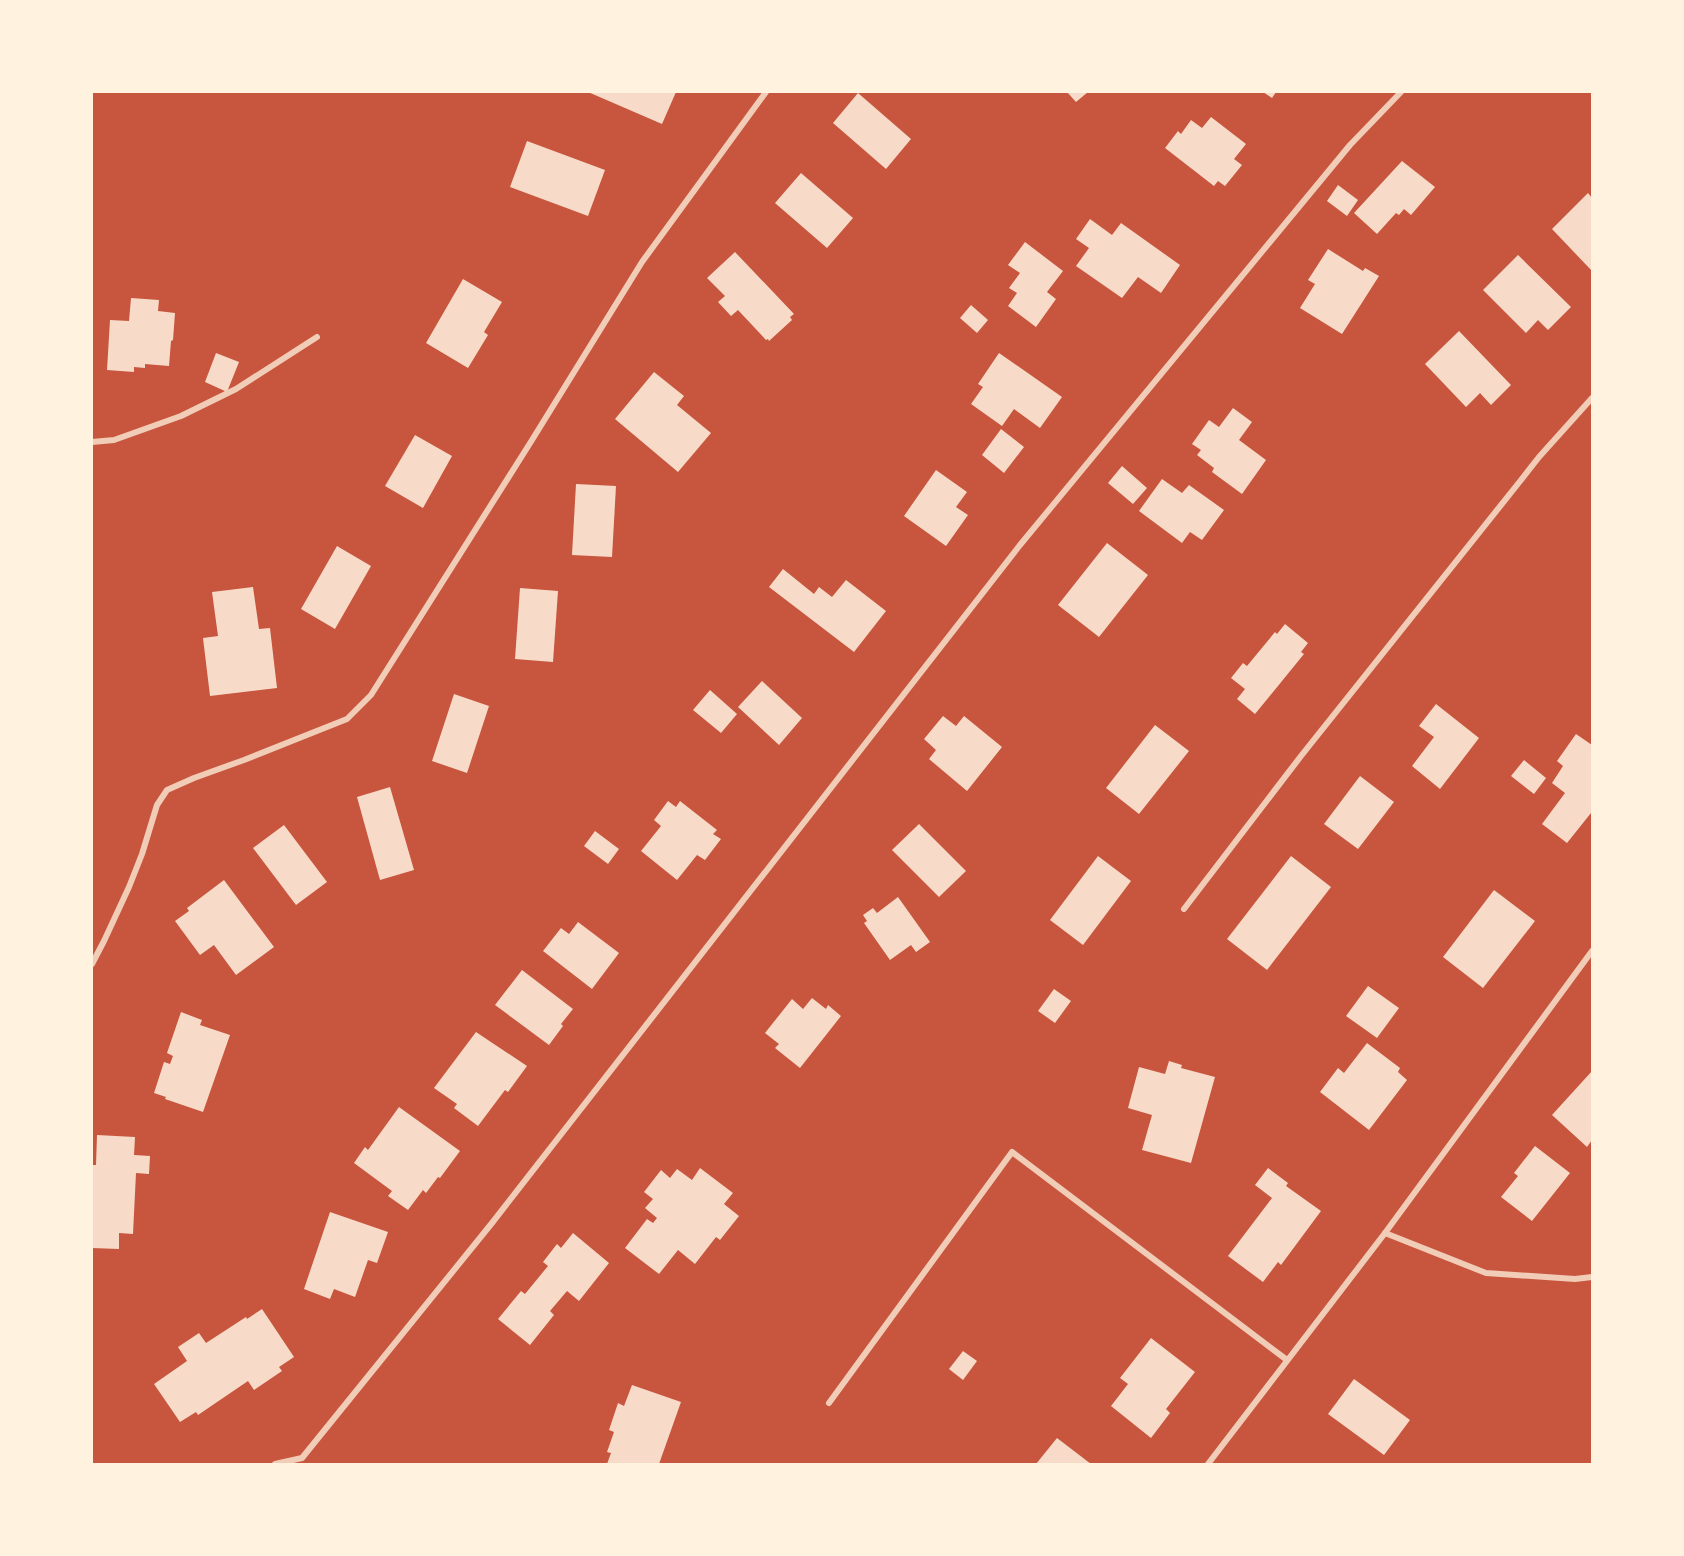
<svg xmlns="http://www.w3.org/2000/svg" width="1684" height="1556" viewBox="0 0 1684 1556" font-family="Barlow,sans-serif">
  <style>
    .building { fill: #f7dbc8 }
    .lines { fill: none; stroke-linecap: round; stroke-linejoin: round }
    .minor { stroke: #f1ccb7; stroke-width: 6 }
  </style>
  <rect width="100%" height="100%" fill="#c8553d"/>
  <g class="building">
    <polygon points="588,92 676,92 662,124"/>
    <polygon points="1067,92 1088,92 1076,102"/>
    <polygon points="1263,92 1276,92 1272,98"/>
    <polygon points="858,93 911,139 886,169 833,123"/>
    <polygon points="1211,117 1246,144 1234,159 1242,165 1225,186 1218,181 1214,186 1165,148 1178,131 1181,134 1191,120 1202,128"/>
    <polygon points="527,141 605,170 588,216 510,187"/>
    <polygon points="1402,161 1435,187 1411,215 1404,209 1399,215 1396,213 1377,234 1354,213"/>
    <polygon points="801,173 853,218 827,248 775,203"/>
    <polygon points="1338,185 1358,200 1347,216 1327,201"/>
    <polygon points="1588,193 1592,198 1592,271 1552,229"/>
    <polygon points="1090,219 1112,235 1121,223 1180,265 1161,293 1138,277 1122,298 1076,266 1089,248 1076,239"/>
    <polygon points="1025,242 1063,271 1047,292 1056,299 1036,327 1008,306 1017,293 1009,288 1020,273 1008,265"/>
    <polygon points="1328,249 1363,271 1365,268 1379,276 1342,334 1300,308 1315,284 1308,280"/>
    <polygon points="735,252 794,314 790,317 792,320 769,341 768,339 766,340 738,310 731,316 718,302 725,296 707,278"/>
    <polygon points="1518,255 1571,307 1548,330 1538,320 1526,333 1483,290"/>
    <polygon points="463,279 502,302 484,332 488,335 468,368 426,343"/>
    <polygon points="131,298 159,300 158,311 175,313 173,340 171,341 169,366 145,364 145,368 134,367 134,372 107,370 110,320 129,321"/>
    <polygon points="971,305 988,320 977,333 960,318"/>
    <polygon points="1459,331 1511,385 1491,405 1480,393 1466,407 1425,364"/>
    <polygon points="216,353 239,362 227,392 205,382"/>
    <polygon points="999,353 1062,397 1040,428 1014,409 1002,426 971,404 983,387 978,384"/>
    <polygon points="654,372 684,396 677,405 711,433 678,472 615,419"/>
    <polygon points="1233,408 1252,422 1239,440 1266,460 1242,494 1212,472 1214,468 1197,455 1201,450 1192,444 1209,420 1219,427"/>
    <polygon points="1001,429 1024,447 1004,473 982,455"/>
    <polygon points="415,435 452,456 423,508 385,486"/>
    <polygon points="1122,466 1147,488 1133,504 1108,483"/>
    <polygon points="936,470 967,492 956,507 968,515 946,546 904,516"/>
    <polygon points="1162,479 1182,493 1189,485 1224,510 1202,540 1190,532 1182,543 1139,511"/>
    <polygon points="576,484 616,486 612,557 572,555"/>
    <polygon points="1107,543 1148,575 1099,637 1058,605"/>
    <polygon points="337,546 371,566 335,629 301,609"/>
    <polygon points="783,569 814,594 819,587 832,597 846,580 886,611 854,652 769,587"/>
    <polygon points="253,587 259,629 270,628 277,688 210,696 203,638 218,636 212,592"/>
    <polygon points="520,588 558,591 553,662 515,659"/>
    <polygon points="1285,624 1308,643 1301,652 1304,654 1255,714 1237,699 1245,689 1231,678 1243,663 1247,666 1275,632 1277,634"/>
    <polygon points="762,681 802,718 779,745 738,707"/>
    <polygon points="710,690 737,714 721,733 693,710"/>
    <polygon points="454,694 489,706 467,773 432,761"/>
    <polygon points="1436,704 1479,738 1440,789 1412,766 1434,737 1419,726"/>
    <polygon points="943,716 956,726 964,716 1002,747 967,791 929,759 936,750 924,739"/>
    <polygon points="1155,725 1189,751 1139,814 1106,788"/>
    <polygon points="1576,734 1592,745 1592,814 1591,813 1567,843 1542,824 1565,793 1552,783 1563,766 1557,761"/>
    <polygon points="1524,760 1546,778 1534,794 1511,776"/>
    <polygon points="1360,776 1394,802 1358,849 1324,824"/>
    <polygon points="390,787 414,870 380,880 357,797"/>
    <polygon points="668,801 676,807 680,801 717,830 713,834 721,839 705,860 697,855 677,880 641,851 661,826 654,820"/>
    <polygon points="919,824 966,871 939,897 892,850"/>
    <polygon points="284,825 327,882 296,905 253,848"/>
    <polygon points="595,831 619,849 608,864 584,846"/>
    <polygon points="1098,856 1131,881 1083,945 1050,920"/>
    <polygon points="1291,856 1331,887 1267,970 1227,939"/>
    <polygon points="224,880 274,947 236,975 214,945 200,955 175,921 189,911 187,908"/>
    <polygon points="1494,890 1535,921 1483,988 1443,957"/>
    <polygon points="898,897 930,942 916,952 911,945 890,960 864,923 867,921 863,915 873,908 877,913"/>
    <polygon points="578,922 619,953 592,989 543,951 561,928 569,934"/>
    <polygon points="522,970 573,1009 561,1024 563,1026 549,1045 495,1005"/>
    <polygon points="1368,986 1399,1008 1377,1038 1346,1016"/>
    <polygon points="1054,989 1071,1001 1055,1023 1038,1011"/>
    <polygon points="812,998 826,1009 828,1005 841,1016 800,1068 775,1048 779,1044 765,1033 792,999 803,1009"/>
    <polygon points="181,1012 202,1020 200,1025 230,1035 203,1112 165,1099 166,1097 154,1093 164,1062 170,1064 173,1056 167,1053"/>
    <polygon points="476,1032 527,1066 508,1092 505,1090 478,1126 454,1108 457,1104 434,1088"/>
    <polygon points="1367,1043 1400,1068 1398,1072 1407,1080 1369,1130 1320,1092 1338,1068 1344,1073"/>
    <polygon points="1169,1061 1182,1065 1181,1068 1215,1077 1191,1163 1142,1150 1152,1115 1128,1108 1139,1067 1165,1074"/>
    <polygon points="1592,1071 1592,1140 1587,1147 1552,1115"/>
    <polygon points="399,1107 460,1151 440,1178 438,1177 426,1193 423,1190 408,1210 388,1196 392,1191 354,1163 365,1147 368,1150"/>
    <polygon points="97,1135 135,1137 134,1155 150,1156 149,1174 136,1173 133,1234 119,1233 119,1249 92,1248 92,1165 96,1165"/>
    <polygon points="1535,1146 1570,1173 1532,1221 1501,1197 1518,1176 1514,1173"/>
    <polygon points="700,1168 733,1193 724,1204 739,1216 720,1240 716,1237 695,1264 678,1250 659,1274 625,1248 647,1219 653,1223 657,1218 645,1208 653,1199 644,1192 661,1170 670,1178 677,1169 692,1180"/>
    <polygon points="1268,1168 1288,1183 1286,1186 1321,1211 1281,1265 1278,1262 1263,1282 1228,1256 1272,1198 1255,1185"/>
    <polygon points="330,1212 388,1232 377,1263 368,1260 355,1297 334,1289 330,1299 304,1289"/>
    <polygon points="573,1233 609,1263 579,1301 567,1291 550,1311 554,1315 530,1345 498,1319 521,1291 525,1294 548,1266 543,1262 557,1244 561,1248"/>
    <polygon points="262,1309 294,1357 279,1367 282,1371 254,1390 248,1381 198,1415 196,1412 180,1422 154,1384 187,1361 178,1347 199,1333 206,1343 246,1317 247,1319"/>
    <polygon points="1151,1338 1195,1372 1166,1409 1170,1413 1151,1438 1111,1406 1128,1384 1120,1378"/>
    <polygon points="963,1351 977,1361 963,1380 949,1369"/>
    <polygon points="1354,1379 1410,1420 1384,1455 1328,1414"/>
    <polygon points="632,1385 681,1402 659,1464 607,1464 611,1453 607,1452 614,1432 609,1430 618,1403 624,1406"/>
    <polygon points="1057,1438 1091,1464 1036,1464"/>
  </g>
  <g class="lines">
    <g class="minor">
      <polyline points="92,442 114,440 181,416 236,389 317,337"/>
      <polyline points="1184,909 1301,756 1521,480 1539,457 1592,398"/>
      <polyline points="92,964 104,941 129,887 142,854 157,805 167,790 194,778 244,760 347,719 371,695 532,440 642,262 766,92"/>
      <polyline points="1385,1233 1486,1273 1575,1279 1592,1277"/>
      <polyline points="829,1403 1012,1152 1287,1360"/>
      <polyline points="275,1464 302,1458 492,1223 1020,545 1350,145 1401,92"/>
      <polyline points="1208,1464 1385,1233 1592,951"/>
    </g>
  </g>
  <rect width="1684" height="1556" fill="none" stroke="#fff3e0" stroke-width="186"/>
</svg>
